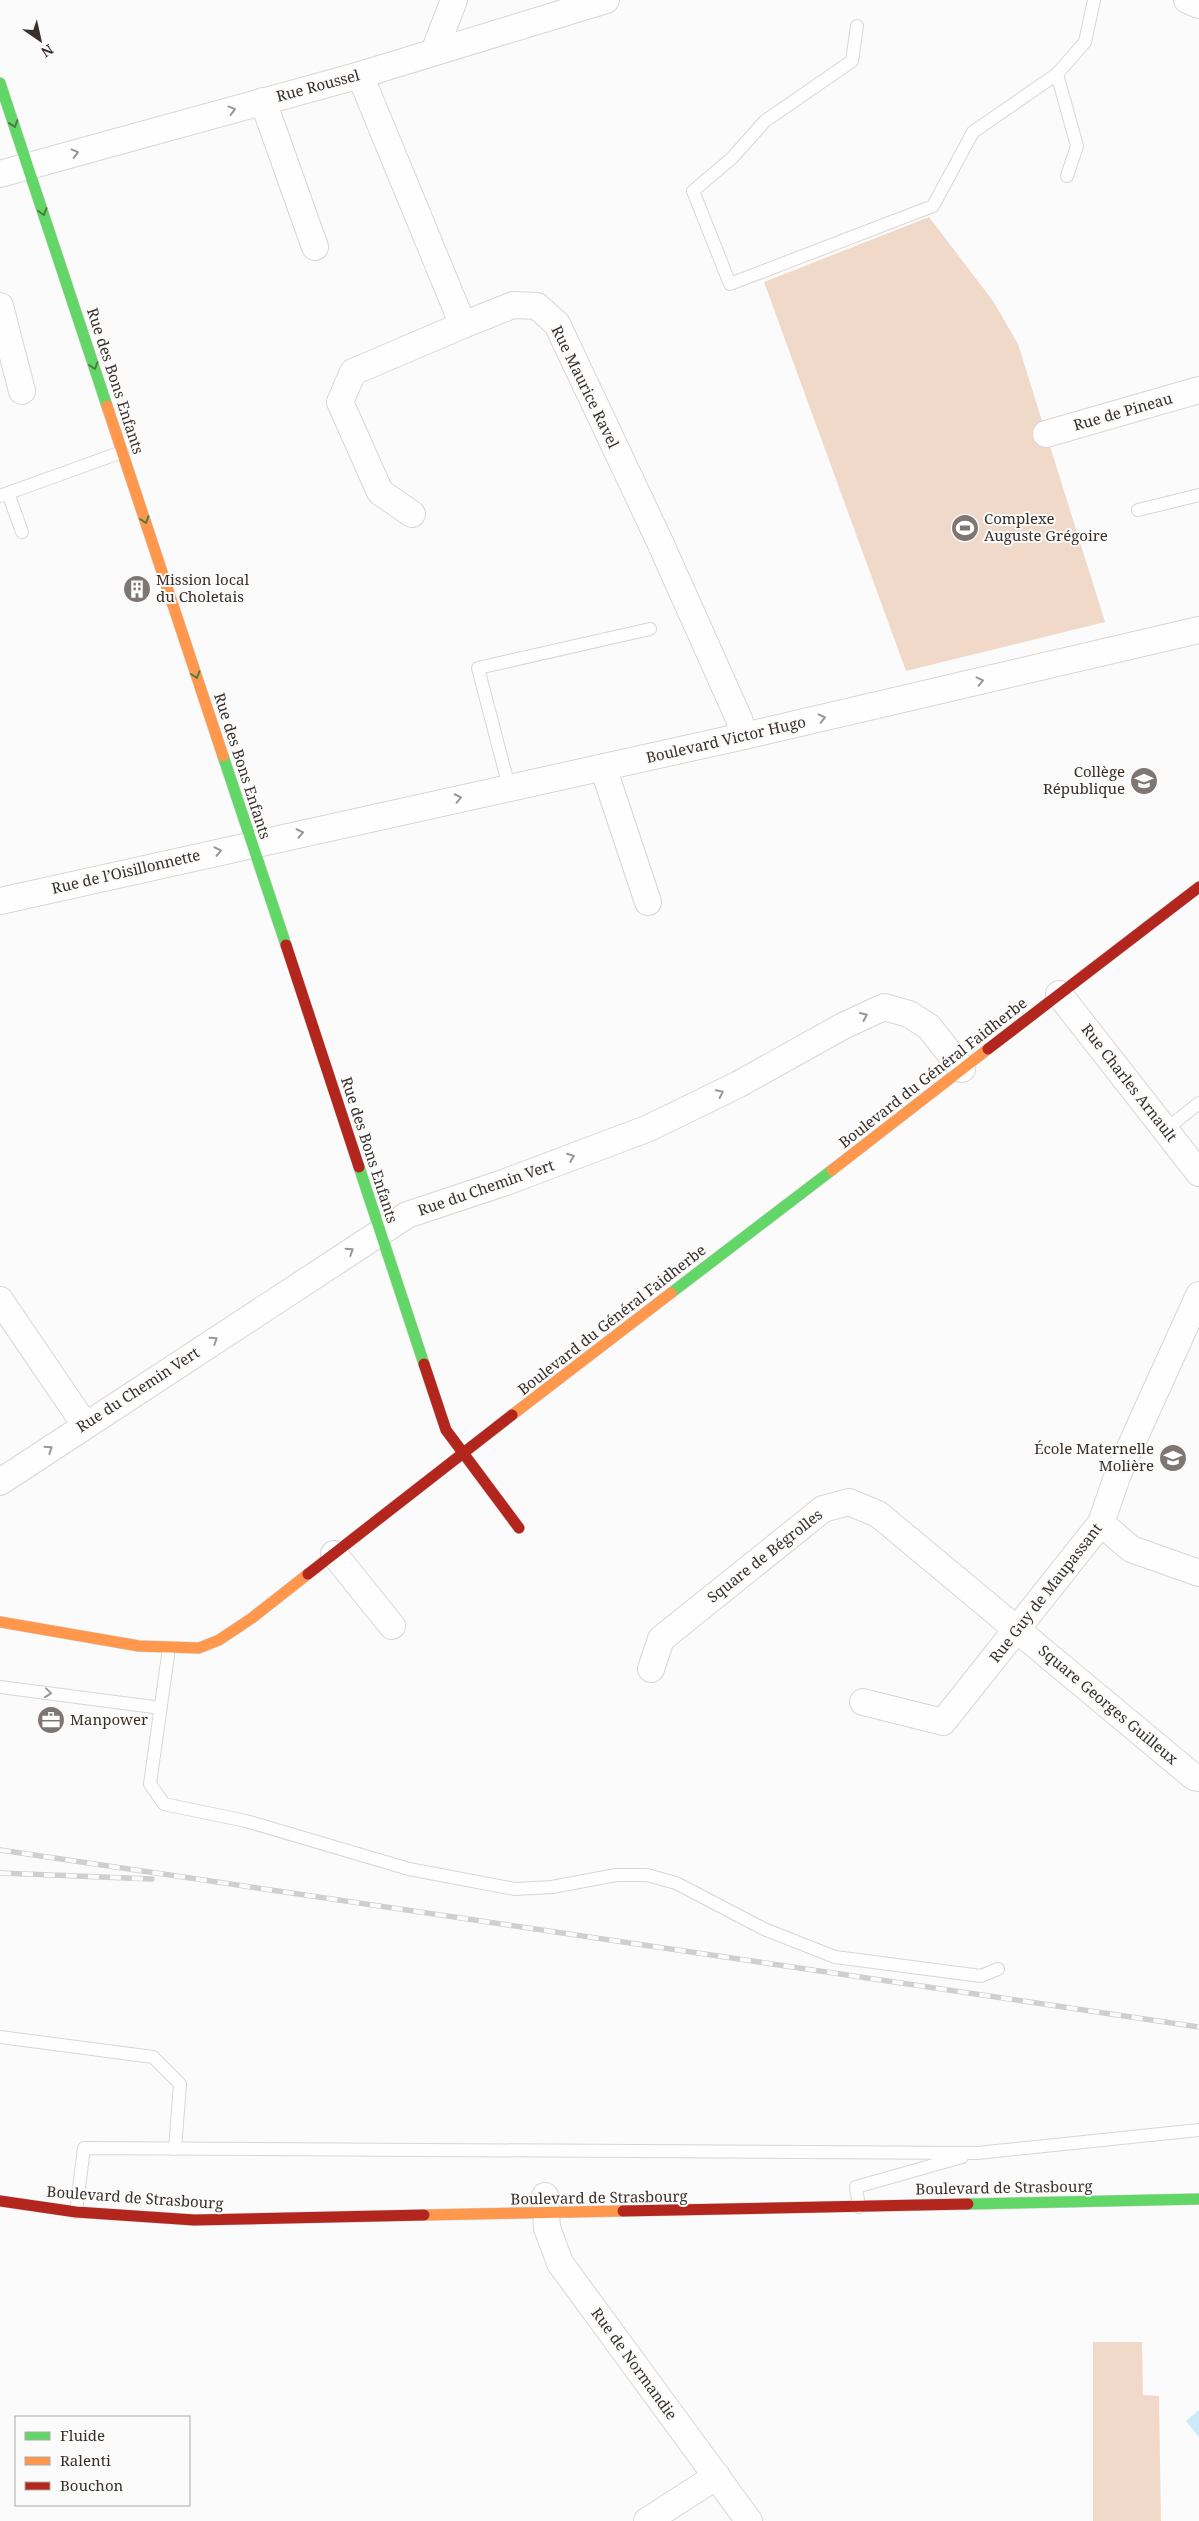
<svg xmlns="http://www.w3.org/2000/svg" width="1199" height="2521" viewBox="0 0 1199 2521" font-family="'Noto Serif',serif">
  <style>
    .green { fill: #f0d9c9 }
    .water { fill: #cbebfb }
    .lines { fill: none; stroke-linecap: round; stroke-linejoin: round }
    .lane-casing { stroke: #dbd6d3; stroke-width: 14 }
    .street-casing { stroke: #dbd6d3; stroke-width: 28 }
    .fast-casing { stroke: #dbd6d3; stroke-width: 12 }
    .slow-casing { stroke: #dbd6d3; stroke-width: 12 }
    .jam-casing { stroke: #dbd6d3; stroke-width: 12 }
    .lane { stroke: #fefefe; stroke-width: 12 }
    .street { stroke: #fefefe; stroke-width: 26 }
    .fast { stroke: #63d668; stroke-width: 11 }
    .slow { stroke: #ff974d; stroke-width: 11 }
    .jam { stroke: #b3261e; stroke-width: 11 }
    .rail-casing { stroke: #d0cfcf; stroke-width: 5.5 }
    .rail { stroke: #fbfbfb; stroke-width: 4; stroke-dasharray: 11; stroke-linecap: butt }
    .oneway { stroke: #9c9693 }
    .oneway2 { stroke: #4c7a45 }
    .labels { text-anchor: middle; stroke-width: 4; stroke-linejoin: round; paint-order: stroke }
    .street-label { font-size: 15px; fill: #392f28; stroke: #fbfbfb }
    .poi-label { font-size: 15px; fill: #392f28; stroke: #fbfbfb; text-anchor: start }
  </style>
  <rect width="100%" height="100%" fill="#fbfbfb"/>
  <g class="green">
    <polygon points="929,217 993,301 1018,344 1105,622 906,671 764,282"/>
    <polygon points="1093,2342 1142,2342 1143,2395 1159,2396 1161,2521 1093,2521"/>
  </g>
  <polygon class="water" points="1199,2410 1199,2437 1186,2421"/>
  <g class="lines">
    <g class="lane-casing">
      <g id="lane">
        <polyline points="857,26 852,61 765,121 732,158 693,191 730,284 933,206 973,132 1057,74"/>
        <polyline points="1067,176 1077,146 1057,74 1085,42 1094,0"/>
        <polyline points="8,493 22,532"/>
        <polyline points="0,496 122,452"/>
        <polyline points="1138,510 1199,495"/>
        <polyline points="509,787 478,668 650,629"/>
        <polyline points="1165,1130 1199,1103"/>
        <polyline points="169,1648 150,1784 164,1804 246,1821 409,1869 515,1889 552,1887 616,1875 647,1875 676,1883 764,1929 835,1957 981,1976 998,1969"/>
        <polyline points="0,1687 161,1708"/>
        <polyline points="0,2037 153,2057 180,2084 175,2149"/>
        <polyline points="859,2207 856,2187 962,2157"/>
        <polyline points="76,2212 84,2148 977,2153 1199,2130"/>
      </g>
    </g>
    <g class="street-casing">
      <g id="street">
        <polyline points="1187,0 1199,5"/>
        <polyline points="434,52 454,0"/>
        <polyline points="360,75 463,325 513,305 537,306 557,324 659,540 739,719 744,736"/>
        <polyline points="263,101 315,247"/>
        <polyline points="0,174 360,75 606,0"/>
        <polyline points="0,306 22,391"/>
        <polyline points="1046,434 1199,390"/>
        <polyline points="412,514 380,492 340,402 353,372 463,325"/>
        <polyline points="603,767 648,902"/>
        <polyline points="0,901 744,736 1199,630"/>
        <polyline points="1059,994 1199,1173"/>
        <polyline points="0,1300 85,1425"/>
        <polyline points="0,1482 407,1215 506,1182 649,1128 739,1084 843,1026 884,1007 909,1014 929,1027 962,1069"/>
        <polyline points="1101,1523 1131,1549 1199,1573"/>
        <polyline points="334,1554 392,1626"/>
        <polyline points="651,1669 661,1639 823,1509 849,1502 878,1514 1194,1777 1199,1778"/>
        <polyline points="863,1702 943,1722 1101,1523 1118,1474 1199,1295"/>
        <polyline points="545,2196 547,2228 560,2263 749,2521"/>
        <polyline points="647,2521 717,2476"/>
      </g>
    </g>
    <g class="fast-casing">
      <g id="fast">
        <polyline points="0,83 107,406"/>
        <polyline points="223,756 286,945"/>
        <polyline points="359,1167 424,1364"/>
        <polyline points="671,1293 832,1170"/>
        <polyline points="968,2204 1199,2199"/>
      </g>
    </g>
    <g class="slow-casing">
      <g id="slow">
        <polyline points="107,406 223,756"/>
        <polyline points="832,1170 988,1049"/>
        <polyline points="512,1415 671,1293"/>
        <polyline points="0,1622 139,1646 199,1648 219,1640 252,1618 308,1574"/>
        <polyline points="424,2215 623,2211"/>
      </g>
    </g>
    <g class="jam-casing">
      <g id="jam">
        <polyline points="286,945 359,1167"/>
        <polyline points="988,1049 1199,887"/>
        <polyline points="424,1364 446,1430 519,1528"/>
        <polyline points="308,1574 512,1415"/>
        <polyline points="0,2201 76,2212 194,2220 424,2215"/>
        <polyline points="623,2211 968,2204"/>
      </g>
    </g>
    <use href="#lane" class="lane"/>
    <use href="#street" class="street"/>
    <use href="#fast" class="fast"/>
    <use href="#slow" class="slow"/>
    <use href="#jam" class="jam"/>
    <g class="rail-casing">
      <g id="rail">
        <polyline points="0,1850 1199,2027"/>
        <polyline points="0,1873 152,1879"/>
      </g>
    </g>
    <use href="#rail" class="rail"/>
  </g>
  <defs><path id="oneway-chevron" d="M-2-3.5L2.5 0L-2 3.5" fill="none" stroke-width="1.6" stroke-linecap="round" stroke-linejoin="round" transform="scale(1.25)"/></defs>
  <g class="oneway">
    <use href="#oneway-chevron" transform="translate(232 110) rotate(-15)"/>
    <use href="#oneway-chevron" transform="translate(75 153) rotate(-15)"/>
    <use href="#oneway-chevron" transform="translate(980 681) rotate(-13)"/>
    <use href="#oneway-chevron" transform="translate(822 718) rotate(-13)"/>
    <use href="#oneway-chevron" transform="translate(458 798) rotate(-12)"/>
    <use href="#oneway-chevron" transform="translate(300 833) rotate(-12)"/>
    <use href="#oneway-chevron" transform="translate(218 851) rotate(-13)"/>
    <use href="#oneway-chevron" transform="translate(864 1016) rotate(-24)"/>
    <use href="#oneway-chevron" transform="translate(720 1093) rotate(-26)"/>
    <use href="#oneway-chevron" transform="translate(571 1157) rotate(-21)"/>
    <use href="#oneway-chevron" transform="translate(350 1251) rotate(-33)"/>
    <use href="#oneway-chevron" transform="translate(214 1340) rotate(-33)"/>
    <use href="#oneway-chevron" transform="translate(49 1449) rotate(-34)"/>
    <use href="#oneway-chevron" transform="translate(48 1693) rotate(7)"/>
  </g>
  <g class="oneway2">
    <use href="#oneway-chevron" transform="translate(14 124) rotate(71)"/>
    <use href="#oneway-chevron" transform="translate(43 212) rotate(72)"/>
    <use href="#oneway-chevron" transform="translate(94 366) rotate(72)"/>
    <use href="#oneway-chevron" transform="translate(145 520) rotate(72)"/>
    <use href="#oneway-chevron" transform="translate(196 675) rotate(72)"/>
  </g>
  <defs>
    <g id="stadium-disc" transform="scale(1.4375)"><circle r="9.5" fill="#7d7672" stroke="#fbfbfb"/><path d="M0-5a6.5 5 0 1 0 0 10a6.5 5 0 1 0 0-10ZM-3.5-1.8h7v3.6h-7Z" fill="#fff"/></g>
    <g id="building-disc" transform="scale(1.4375)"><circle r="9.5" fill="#7d7672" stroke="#fbfbfb"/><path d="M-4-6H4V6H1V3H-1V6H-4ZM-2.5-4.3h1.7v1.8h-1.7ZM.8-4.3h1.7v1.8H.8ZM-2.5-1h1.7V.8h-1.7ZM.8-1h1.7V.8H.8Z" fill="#fff"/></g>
    <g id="school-disc" transform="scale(1.4375)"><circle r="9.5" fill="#7d7672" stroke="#fbfbfb"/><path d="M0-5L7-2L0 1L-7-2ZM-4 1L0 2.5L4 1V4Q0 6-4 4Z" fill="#fff"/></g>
    <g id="office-disc" transform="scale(1.4375)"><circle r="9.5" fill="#7d7672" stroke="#fbfbfb"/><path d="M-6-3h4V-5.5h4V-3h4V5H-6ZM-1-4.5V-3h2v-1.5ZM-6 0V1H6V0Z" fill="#fff"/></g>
  </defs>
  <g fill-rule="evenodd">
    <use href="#stadium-disc" x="965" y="528"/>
    <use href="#building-disc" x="137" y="589"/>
    <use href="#school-disc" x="1144" y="781"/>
    <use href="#school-disc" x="1173" y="1458"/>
    <use href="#office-disc" x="51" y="1720"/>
  </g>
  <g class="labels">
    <g class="street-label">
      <text transform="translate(318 86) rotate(-15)" y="5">Rue Roussel</text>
      <text transform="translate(115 381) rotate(72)" y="5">Rue des Bons Enfants</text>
      <text transform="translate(585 387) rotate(64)" y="5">Rue Maurice Ravel</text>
      <text transform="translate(1123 412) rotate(-16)" y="5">Rue de Pineau</text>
      <text transform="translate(726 740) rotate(-13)" y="5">Boulevard Victor Hugo</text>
      <text transform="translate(242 766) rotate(72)" y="5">Rue des Bons Enfants</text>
      <text transform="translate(126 872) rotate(-13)" y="5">Rue de l’Oisillonnette</text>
      <text transform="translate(933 1073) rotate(-38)" y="5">Boulevard du Général Faidherbe</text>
      <text transform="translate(1129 1083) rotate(52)" y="5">Rue Charles Arnault</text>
      <text transform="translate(369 1150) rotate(72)" y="5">Rue des Bons Enfants</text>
      <text transform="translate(486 1188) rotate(-19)" y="5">Rue du Chemin Vert</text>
      <text transform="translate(612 1320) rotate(-38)" y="5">Boulevard du Général Faidherbe</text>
      <text transform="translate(138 1390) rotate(-33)" y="5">Rue du Chemin Vert</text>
      <text transform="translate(765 1556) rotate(-38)" y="5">Square de Bégrolles</text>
      <text transform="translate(1046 1593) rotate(-52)" y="5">Rue Guy de Maupassant</text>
      <text transform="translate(1108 1705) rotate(40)" y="5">Square Georges Guilleux</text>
      <text transform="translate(1004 2188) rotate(-1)" y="5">Boulevard de Strasbourg</text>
      <text transform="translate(135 2198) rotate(4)" y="5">Boulevard de Strasbourg</text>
      <text transform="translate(599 2198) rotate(-1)" y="5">Boulevard de Strasbourg</text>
      <text transform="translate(634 2364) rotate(54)" y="5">Rue de Normandie</text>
    </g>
    <g class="poi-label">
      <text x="984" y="524">Complexe<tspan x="984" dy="17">Auguste Grégoire</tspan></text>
      <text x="156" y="585">Mission local<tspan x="156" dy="17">du Choletais</tspan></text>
      <text x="1125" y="777" text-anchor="end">Collège<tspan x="1125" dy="17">République</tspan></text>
      <text x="1154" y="1454" text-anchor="end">École Maternelle<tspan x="1154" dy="17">Molière</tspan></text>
      <text x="70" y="1725">Manpower</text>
    </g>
  </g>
  <rect x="15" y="2416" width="175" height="90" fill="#fbfbfb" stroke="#ada9a7"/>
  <rect x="25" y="2432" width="25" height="8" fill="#63d668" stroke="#ada9a7"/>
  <text x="60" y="2441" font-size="15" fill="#392f28">Fluide</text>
  <rect x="25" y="2457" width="25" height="8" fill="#ff974d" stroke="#ada9a7"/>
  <text x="60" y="2466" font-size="15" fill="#392f28">Ralenti</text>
  <rect x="25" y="2482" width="25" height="8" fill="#b3261e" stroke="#ada9a7"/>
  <text x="60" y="2491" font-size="15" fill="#392f28">Bouchon</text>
  <g transform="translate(40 40) rotate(146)" stroke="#fbfbfb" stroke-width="4" paint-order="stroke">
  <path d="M0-4L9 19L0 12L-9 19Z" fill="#392f28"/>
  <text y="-8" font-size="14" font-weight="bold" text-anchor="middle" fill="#392f28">N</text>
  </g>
</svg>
